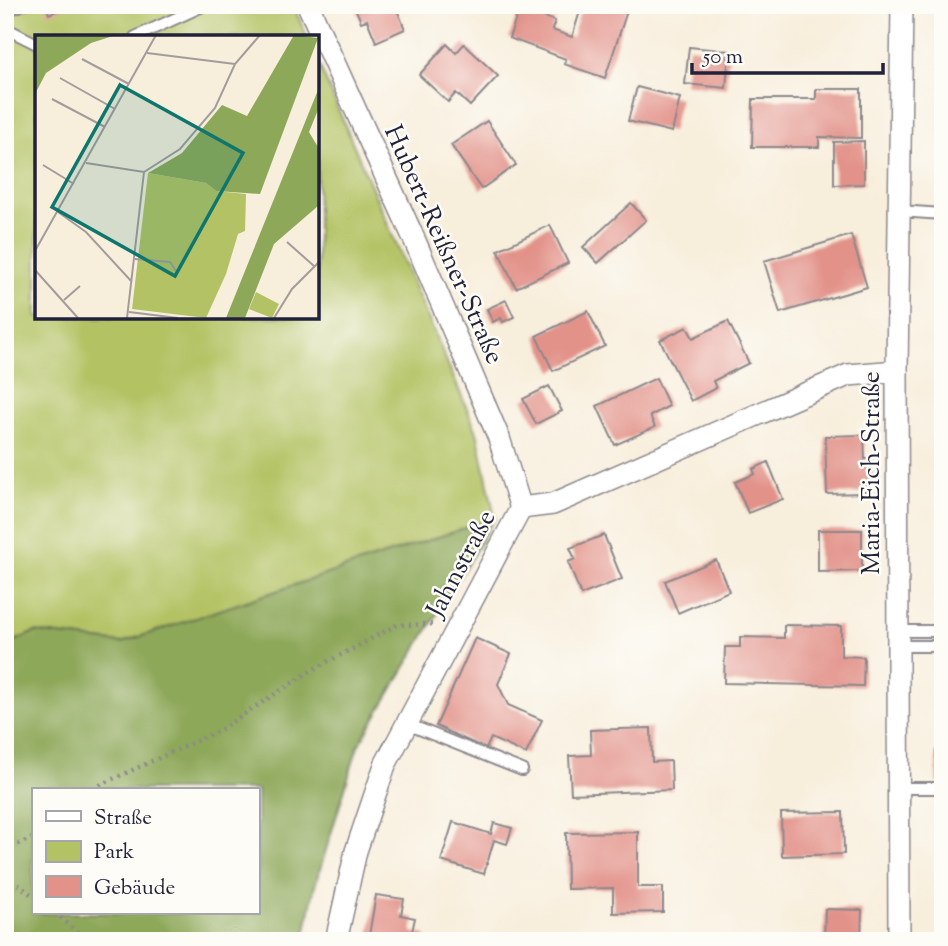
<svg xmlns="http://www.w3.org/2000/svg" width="948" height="946" viewBox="0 0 948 946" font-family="'Sorts Mill Goudy',serif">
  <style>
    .green { fill: #b3c264; stroke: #6a7250; stroke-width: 2 }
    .forest { fill: #8ea85a; stroke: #58654a; stroke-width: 2; fill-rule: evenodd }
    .building { fill: #e29289 }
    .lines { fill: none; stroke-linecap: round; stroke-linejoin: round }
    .lane-casing { stroke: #8d888c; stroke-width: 14 }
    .street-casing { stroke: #8d888c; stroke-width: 24 }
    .path { stroke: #8d888c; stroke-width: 4.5; stroke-dasharray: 2 5; stroke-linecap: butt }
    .lane { stroke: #fff; stroke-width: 10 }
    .street { stroke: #fff; stroke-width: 21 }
    .labels { text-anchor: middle; stroke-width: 5; stroke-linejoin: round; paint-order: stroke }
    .street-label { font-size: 26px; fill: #22223b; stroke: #fdfcf7 }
    .inset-road { fill: none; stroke: #a29c9c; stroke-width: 2 }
    .view { fill: #0f766e; fill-opacity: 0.15; stroke: #0f766e; stroke-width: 3.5 }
    .inset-edge { fill: none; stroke: #22223b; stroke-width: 3.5 }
  </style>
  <rect width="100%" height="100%" fill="#fdfcf7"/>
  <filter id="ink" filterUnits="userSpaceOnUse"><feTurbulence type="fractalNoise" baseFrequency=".0143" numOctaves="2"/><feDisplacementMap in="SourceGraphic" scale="14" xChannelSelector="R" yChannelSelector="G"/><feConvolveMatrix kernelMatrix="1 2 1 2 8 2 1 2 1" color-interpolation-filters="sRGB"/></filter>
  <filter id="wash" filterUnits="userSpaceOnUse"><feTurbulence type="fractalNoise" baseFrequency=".00686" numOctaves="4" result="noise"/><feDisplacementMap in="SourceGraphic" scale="28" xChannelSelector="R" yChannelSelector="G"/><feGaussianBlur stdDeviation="1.57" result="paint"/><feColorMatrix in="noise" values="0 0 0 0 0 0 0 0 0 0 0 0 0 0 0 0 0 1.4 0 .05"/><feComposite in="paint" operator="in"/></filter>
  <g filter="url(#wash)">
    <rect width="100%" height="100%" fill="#f8eedc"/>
    <polygon class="green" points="5,5 293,5 307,37 37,37 37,317 317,317 317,60 477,432 495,518 121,643 35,632 5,645"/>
    <path class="forest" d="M495 518 358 746 314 889 304 941H5V645L35 632 121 643ZM33 790H257V913H33Z"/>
    <g id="blocks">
      <g class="building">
        <polygon points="5,5 37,5 5,18"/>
        <polygon points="46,5 71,5 49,14"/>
        <polygon points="354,5 408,5 397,10 405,29 376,42 367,20 361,22"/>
        <polygon points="582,5 629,5 605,78 564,64 566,59 509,38 520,8 555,21 552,30 572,37"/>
        <polygon points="447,44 456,53 464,44 498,76 470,106 456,93 448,102 419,75"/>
        <polygon points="689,47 729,51 726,88 685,84"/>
        <polygon points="637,87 680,98 672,132 628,121"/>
        <polygon points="816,89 861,89 861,138 819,137 819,147 752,147 753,99 816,99"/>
        <polygon points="487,121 516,165 481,189 451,145"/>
        <polygon points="864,141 864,184 834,185 834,142"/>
        <polygon points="631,203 646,220 598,263 583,247"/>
        <polygon points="550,225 568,263 516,288 498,250"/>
        <polygon points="851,235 867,287 780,313 764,261"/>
        <polygon points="506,300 514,317 503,322 501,318 493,322 487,309"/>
        <polygon points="588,311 605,346 553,371 536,336"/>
        <polygon points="728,321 749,363 713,381 716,388 691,401 660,340 687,327 693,338"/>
        <polygon points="656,378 669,406 650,416 655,427 615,445 597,406"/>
        <polygon points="549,386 562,411 536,424 523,399"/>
        <polygon points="864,435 865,459 871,459 872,482 865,482 865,493 827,494 825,436"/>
        <polygon points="768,462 783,499 748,513 735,482 755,474 753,469"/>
        <polygon points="937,466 943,466 943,489 938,489"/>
        <polygon points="818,530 862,530 862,571 818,572"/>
        <polygon points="604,535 622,579 581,595 568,562 575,559 570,548"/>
        <polygon points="716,560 729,591 678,613 665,581"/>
        <polygon points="784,625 841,626 841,656 864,657 863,686 724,683 725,647 740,647 740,637 784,638"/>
        <polygon points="475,638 511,654 498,684 508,705 542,720 526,754 491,738 486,749 436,726"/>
        <polygon points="651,728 652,762 671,761 672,790 571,794 569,756 591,755 590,730"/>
        <rect x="936" y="751" width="7" height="31"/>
        <polygon points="843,812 844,854 782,856 781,813"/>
        <polygon points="453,822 491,834 494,823 512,828 507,844 494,840 484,874 441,861"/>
        <polygon points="638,832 638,887 663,887 663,912 613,913 613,888 567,889 566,833"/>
        <polygon points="376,895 404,899 401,915 415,918 412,932 426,935 425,941 368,941"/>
        <polygon points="825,909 862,910 861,941 824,941"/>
      </g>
    </g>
  </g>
  <g filter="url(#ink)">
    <use href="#blocks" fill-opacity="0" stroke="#8d888c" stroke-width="2"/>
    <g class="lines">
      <g class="lane-casing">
        <g id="lane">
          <polyline points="13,32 37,44"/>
          <polyline points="135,37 205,5"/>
          <polyline points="899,211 943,214"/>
          <polyline points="898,631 943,631"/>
          <polyline points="898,646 943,646"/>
          <polyline points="407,724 522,770"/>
          <polyline points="898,788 943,788"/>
        </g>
      </g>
      <g class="street-casing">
        <g id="street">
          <polyline points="308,5 415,241 499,438 521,508"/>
          <polyline points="521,508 553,504 848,375 897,371"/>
          <polyline points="336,941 356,851 385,765 521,508"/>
          <polyline points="899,941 897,371 902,5"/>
        </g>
      </g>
      <g class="path">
        <polyline points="95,790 100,785 218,731 312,670 397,625 436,624"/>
        <polyline points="5,850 33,838"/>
        <polyline points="5,879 19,885 33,896"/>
        <polyline points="55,913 88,941"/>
      </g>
      <use href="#lane" class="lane"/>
      <use href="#street" class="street"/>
    </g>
  </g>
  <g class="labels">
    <g class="street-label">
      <text transform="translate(445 244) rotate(66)" y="9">Hubert-Reißner-Straße</text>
      <text transform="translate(870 473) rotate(-90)" y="9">Maria-Eich-Straße</text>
      <text transform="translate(460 563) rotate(-62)" y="9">Jahnstraße</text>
    </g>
  </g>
  <g transform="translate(35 35)">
    <rect width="284" height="284" fill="#f8eedc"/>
    <path d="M113 138 171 148 181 156 211 159 210 196 203 199 191 239 171 283 97 274ZM221 257 244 269 237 283 214 274Z" fill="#b3c264"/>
    <path d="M0 0H81L56 8 11 38 0 59ZM259 0 283 3 225 159 181 156 171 148 113 138 147 118 187 70 212 81ZM283 55V75L274 97 283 112V171L239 209 210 283H191Z" fill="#8ea85a"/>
    <path class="inset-road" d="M112 18 200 29M47 24 94 49M25 43 80 74M17 64 70 92M51 128 109 137 145 114 180 73 200 29 225 0M8 130 39 149M23 177 51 197 97 247M252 207 279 231M0 216 121 0M100 224 135 227 141 236M0 235 43 283M29 265 45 251M94 277 143 283M92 283 109 137M239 283 257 254 284 227"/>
    <path class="view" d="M85 50 208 118 140 241 17 172Z"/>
    <rect width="284" height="284" class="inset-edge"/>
  </g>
  <rect width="948" height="946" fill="none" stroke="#fdfcf7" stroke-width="28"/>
  <rect x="32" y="788" width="228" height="126" fill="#fdfcf7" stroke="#a5a5ac" stroke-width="2"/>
  <rect x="46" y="811" width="35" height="10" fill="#ffffff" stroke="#a5a5ac" stroke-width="2"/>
  <text x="94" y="824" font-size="21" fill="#22223b">Straße</text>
  <rect x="46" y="841" width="35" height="21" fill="#b3c264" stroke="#a5a5ac" stroke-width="2"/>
  <text x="94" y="858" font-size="21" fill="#22223b">Park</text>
  <rect x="46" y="876" width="35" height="21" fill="#e29289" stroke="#a5a5ac" stroke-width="2"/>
  <text x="94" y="894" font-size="21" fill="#22223b">Gebäude</text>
  <path d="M692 63v10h191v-10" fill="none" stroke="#22223b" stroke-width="3.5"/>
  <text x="703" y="63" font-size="21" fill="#22223b" stroke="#fdfcf7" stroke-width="5" paint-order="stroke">50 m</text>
</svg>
